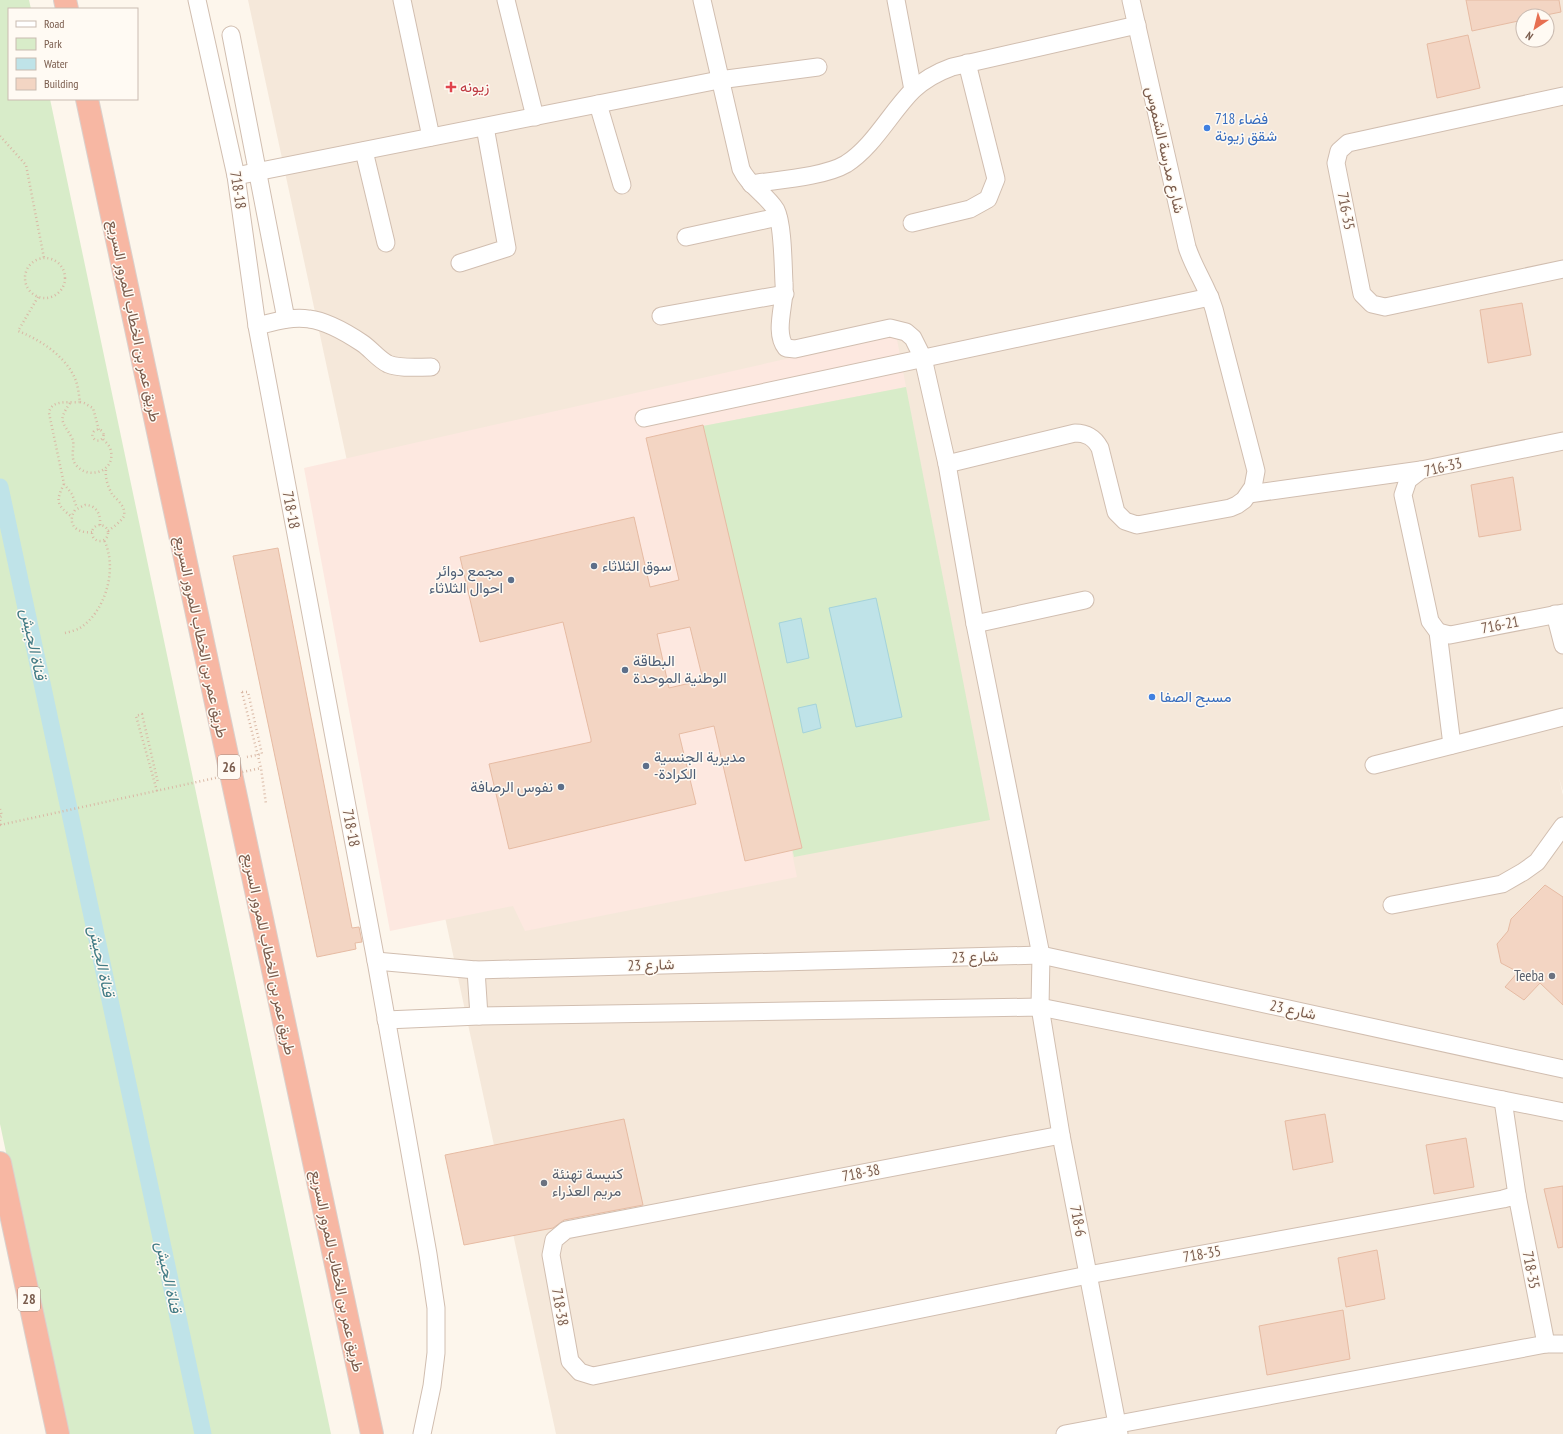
<svg xmlns="http://www.w3.org/2000/svg" width="1563" height="1434" viewBox="0 0 1563 1434" font-family="'PT Sans Narrow',Vazirmatn,sans-serif">
  <style>
    .residential { fill: #f5e8da; fill-rule: evenodd }
    .commercial { fill: #fde8e0 }
    .green { fill: #d8ecc9 }
    .water { fill: #bfe3e8; stroke: #a5d3da }
    .lines { fill: none; stroke-linecap: round; stroke-linejoin: round }
    .canal { stroke: #bfe3e8; stroke-width: 17 }
    .building { fill: #f3d5c3; stroke: #e6bba3; fill-rule: evenodd }
    .minor-casing { stroke: #d1beb0; stroke-width: 19 }
    .highway-casing { stroke: #dad1cd; stroke-width: 24 }
    .path { stroke: #d9b8a5; stroke-width: 2.5; stroke-dasharray: 1 3; stroke-linecap: butt }
    .minor { stroke: #fff; stroke-width: 17 }
    .highway { stroke: #f7b7a3; stroke-width: 22 }
    .path-bridge { stroke: #d9b8a5; stroke-width: 2.5; stroke-dasharray: 1 3; stroke-linecap: butt }
    .health-dot { fill: #e0444e; stroke: #fffaf3; stroke-width: 1.5 }
    .shop-dot { fill: #3f7fe0; stroke: #fffaf3; stroke-width: 1.5 }
    .service-dot { fill: #5c6f8a; stroke: #fffaf3; stroke-width: 1.5 }
    .worship-dot { fill: #6b7280; stroke: #fffaf3; stroke-width: 1.5 }
    .labels { text-anchor: middle; stroke-width: 3; stroke-linejoin: round; paint-order: stroke }
    .shield { fill: #fffaf3; stroke: #a28b7f; stroke-width: 1 }
    .shield-label { font-size: 14px; font-weight: bold; fill: #7a5c4d }
    .health-label { font-size: 15px; fill: #be3a42; stroke: #fffaf3; text-anchor: start }
    .shop-label { font-size: 15px; fill: #366cbe; stroke: #fffaf3; text-anchor: start }
    .street-label { font-size: 15px; fill: #7a5c4d; stroke: #fffaf3 }
    .service-label { font-size: 15px; fill: #4e5e75; stroke: #fffaf3; text-anchor: start }
    .worship-label { font-size: 15px; fill: #5b616d; stroke: #fffaf3; text-anchor: end }
    .water-label { font-size: 16px; font-style: italic; fill: #437c86; stroke: #fffaf3 }
  </style>
  <rect width="100%" height="100%" fill="#fdf6ec"/>
  <path class="residential" d="M248 0H1563V792L1559 778 1563 795V1434H556ZM1523 16H1547V40H1523Z"/>
  <polygon class="commercial" points="896,334 906,387 703,426 797,877 525,931 513,906 390,931 304,468"/>
  <g class="green">
    <polygon points="0,0 29,0 31,9 9,9 9,99 50,99 331,1434 66,1434 0,1124"/>
    <polygon points="906,387 990,820 794,857 703,426"/>
  </g>
  <g class="water">
    <polygon points="876,598 902,717 856,727 829,608"/>
    <polygon points="801,618 809,658 787,663 779,623"/>
    <polygon points="816,704 821,728 803,733 798,708"/>
  </g>
  <g class="lines">
    <polyline class="canal" points="0,487 203,1434"/>
  </g>
  <g class="building">
    <polygon points="1466,0 1559,0 1561,12 1541,16 1523,16 1523,20 1472,31"/>
    <polygon points="1468,35 1480,88 1437,98 1427,44"/>
    <polygon points="1522,303 1531,355 1488,363 1480,310"/>
    <path d="M703 425 802 848 745 861 714 726 679 734 696 804 509 849 489 764 591 742V739L563 622 480 642 460 557 634 517 650 587 679 580 646 438ZM690 627 703 680 669 688 657 634Z"/>
    <polygon points="1513,477 1521,530 1479,537 1471,485"/>
    <polygon points="278,548 352,928 359,927 362,942 355,943 356,949 317,957 233,556"/>
    <polygon points="1545,885 1563,897 1563,1005 1540,983 1524,1000 1505,987 1518,972 1501,963 1497,944 1508,931 1511,919"/>
    <polygon points="1325,1114 1333,1162 1293,1170 1285,1121"/>
    <polygon points="624,1119 643,1205 564,1220 553,1228 464,1245 445,1155"/>
    <polygon points="1466,1138 1474,1187 1434,1194 1426,1145"/>
    <polygon points="1563,1186 1563,1247 1558,1248 1544,1189"/>
    <polygon points="1377,1250 1385,1299 1346,1307 1338,1258"/>
    <polygon points="1343,1310 1350,1359 1267,1375 1259,1326"/>
  </g>
  <g class="lines">
    <g class="minor-casing">
      <g id="minor">
        <polyline points="197,0 236,176 257,326 376,961 428,1254 436,1308 436,1353 432,1386 422,1434"/>
        <polyline points="402,0 431,137"/>
        <polyline points="506,0 535,117"/>
        <path d="M702 0 741 169C749 186 766 194 776 210 783 224 783 266 784 283 786 302 773 332 786 348L795 349 890 328 906 332 913 338 923 358 947 464 975 624 1041 955 1040 1007 1061 1135 1119 1434"/>
        <polyline points="896,0 913,90"/>
        <polyline points="231,35 286,319"/>
        <polyline points="1563,96 1348,143 1339,151 1336,163 1362,294 1372,304 1385,307 1563,269"/>
        <polyline points="598,104 622,185"/>
        <polyline points="364,151 386,243"/>
        <polyline points="236,176 719,80 818,67"/>
        <path d="M751 184C776 180 824 177 846 164 874 146 890 113 913 90 925 79 938 72 952 67L1137 25"/>
        <polyline points="912,223 970,209 988,199 996,179 967,63"/>
        <polyline points="686,237 778,217"/>
        <polyline points="460,263 507,248 485,127"/>
        <polyline points="661,316 785,294"/>
        <path d="M257 326C273 322 292 316 309 319 326 321 347 333 362 343 371 349 378 359 388 364 401 369 418 367 431 367"/>
        <polyline points="644,418 1210,297"/>
        <path d="M947 464 1075 433C1086 433 1094 437 1100 448L1116 512 1125 521 1137 525 1230 508 1237 505 1244 500 1253 487 1256 471 1254 463 1214 309C1207 286 1194 269 1187 247L1131 0"/>
        <polyline points="1249,494 1421,470"/>
        <polyline points="1555,614 1563,645"/>
        <polyline points="975,624 1085,600"/>
        <polyline points="1438,632 1450,635 1563,613"/>
        <polyline points="1452,745 1438,632 1430,621 1403,495 1408,480 1421,470 1563,441"/>
        <polyline points="1374,765 1563,717"/>
        <polyline points="1392,905 1502,884 1523,872 1537,862 1563,826"/>
        <polyline points="376,961 476,970 1041,955 1563,1069"/>
        <polyline points="476,970 479,1016"/>
        <polyline points="386,1020 479,1016 1040,1007 1563,1112"/>
        <polyline points="1503,1100 1517,1195"/>
        <polyline points="1061,1135 566,1230 554,1240 551,1255 570,1361 580,1372 593,1376 1088,1275 1503,1199 1517,1195 1546,1344 1065,1434"/>
        <polyline points="1546,1344 1563,1344"/>
      </g>
    </g>
    <g class="highway-casing">
      <g id="highway">
        <polyline points="65,0 67,9"/>
        <polyline points="87,99 372,1434"/>
        <polyline points="0,1163 58,1434"/>
      </g>
    </g>
    <g class="path">
      <polyline points="0,136 26,165 44,258"/>
      <circle cx="45" cy="278" r="20"/>
      <path d="M38 297 18 331C41 340 67 357 76 381 78 387 79 395 80 402 69 403 51 399 49 413L64 484 72 494 77 508"/>
      <polyline points="80,402 84,403 93,408 99,430"/>
      <path d="M70 403C57 422 63 421 72 438 76 446 69 456 76 465 88 480 115 472 111 451 110 446 106 442 103 439"/>
      <circle cx="98" cy="435" r="5.5"/>
      <path d="M106 470C105 478 108 487 112 494 117 500 126 506 124 516 121 522 113 527 108 531"/>
      <path d="M64 484C55 502 57 505 72 517"/>
      <circle cx="100" cy="533" r="8"/>
      <path d="M92 532C77 534 66 524 75 510L85 505C97 505 101 515 100 526"/>
      <path d="M65 633C70 632 76 630 80 628 106 611 118 568 104 540"/>
      <polyline points="242,692 248,692 262,754 247,757"/>
      <polyline points="157,791 136,716 142,714 158,783"/>
      <polyline points="0,809 2,816 0,817"/>
      <polyline points="0,820 1,825"/>
    </g>
    <use href="#minor" class="minor"/>
    <use href="#highway" class="highway"/>
    <g class="path-bridge">
      <polyline points="242,692 261,768 266,804"/>
      <polyline points="0,825 261,768"/>
    </g>
  </g>
  <path class="health-dot" d="M449 81h4v4h4v4h-4v4h-4v-4h-4v-4h4z"/>
  <g class="shop-dot">
    <circle cx="1207" cy="128" r="4"/>
    <circle cx="1152" cy="697" r="4"/>
  </g>
  <g class="service-dot">
    <circle cx="594" cy="566" r="4"/>
    <circle cx="511" cy="580" r="4"/>
    <circle cx="625" cy="670" r="4"/>
    <circle cx="646" cy="766" r="4"/>
    <circle cx="561" cy="787" r="4"/>
  </g>
  <g class="worship-dot">
    <circle cx="1552" cy="976" r="4"/>
    <circle cx="544" cy="1183" r="4"/>
  </g>
  <g class="labels">
    <g class="shield">
      <rect x="218" y="755" width="22" height="24" rx="3"/>
      <rect x="18" y="1287" width="22" height="24" rx="3"/>
    </g>
    <g class="shield-label">
      <text x="229" y="772">26</text>
      <text x="29" y="1304">28</text>
    </g>
    <g class="health-label">
      <text x="460" y="92">زيونه</text>
    </g>
    <g class="shop-label">
      <text x="1215" y="124">فضاء 718<tspan x="1215" dy="17">شقق زيونة</tspan></text>
      <text x="1160" y="702">مسبح الصفا</text>
    </g>
    <g class="street-label">
      <text transform="translate(1165 150) rotate(77)" y="5">شارع مدرسة الشموس</text>
      <text transform="translate(238 190) rotate(81)" y="5">718-18</text>
      <text transform="translate(1346 211) rotate(79)" y="5">716-35</text>
      <text transform="translate(134 321) rotate(78)" y="5">طريق عمر بن الخطاب للمرور السريع</text>
      <text transform="translate(1443 467) rotate(-14)" y="5">716-33</text>
      <text transform="translate(291 510) rotate(79)" y="5">718-18</text>
      <text transform="translate(1500 625) rotate(-11)" y="5">716-21</text>
      <text transform="translate(201 637) rotate(78)" y="5">طريق عمر بن الخطاب للمرور السريع</text>
      <text transform="translate(351 828) rotate(79)" y="5">718-18</text>
      <text transform="translate(269 954) rotate(78)" y="5">طريق عمر بن الخطاب للمرور السريع</text>
      <text transform="translate(975 957) rotate(-2)" y="5">شارع 23</text>
      <text transform="translate(651 965) rotate(-2)" y="5">شارع 23</text>
      <text transform="translate(1293 1010) rotate(12)" y="5">شارع 23</text>
      <text transform="translate(861 1173) rotate(-11)" y="5">718-38</text>
      <text transform="translate(1078 1221) rotate(79)" y="5">718-6</text>
      <text transform="translate(1202 1254) rotate(-10)" y="5">718-35</text>
      <text transform="translate(1531 1270) rotate(79)" y="5">718-35</text>
      <text transform="translate(337 1271) rotate(78)" y="5">طريق عمر بن الخطاب للمرور السريع</text>
      <text transform="translate(560 1307) rotate(80)" y="5">718-38</text>
    </g>
    <g class="service-label">
      <text x="602" y="571">سوق الثلاثاء</text>
      <text x="503" y="576" text-anchor="end">مجمع دوائر<tspan x="503" dy="17">احوال الثلاثاء</tspan></text>
      <text x="633" y="666">البطاقة<tspan x="633" dy="17">الوطنية الموحدة</tspan></text>
      <text x="654" y="762">مديرية الجنسية<tspan x="654" dy="17">-الكرادة</tspan></text>
      <text x="553" y="792" text-anchor="end">نفوس الرصافة</text>
    </g>
    <g class="worship-label">
      <text x="1544" y="981">Teeba</text>
      <text x="552" y="1179" text-anchor="start">كنيسة تهنئة<tspan x="552" dy="17">مريم العذراء</tspan></text>
    </g>
    <g class="water-label">
      <text transform="translate(34 644) rotate(78)" y="6">قناة الجيش</text>
      <text transform="translate(102 961) rotate(78)" y="6">قناة الجيش</text>
      <text transform="translate(169 1277) rotate(78)" y="6">قناة الجيش</text>
    </g>
  </g>
  <rect x="8" y="8" width="130" height="92" fill="#fffaf3" stroke="#cabbb1"/>
  <rect x="16" y="21" width="20" height="6" fill="#ffffff" stroke="#cabbb1"/>
  <text x="44" y="28" font-size="12" fill="#7a5c4d">Road</text>
  <rect x="16" y="38" width="20" height="12" fill="#d8ecc9" stroke="#cabbb1"/>
  <text x="44" y="48" font-size="12" fill="#7a5c4d">Park</text>
  <rect x="16" y="58" width="20" height="12" fill="#bfe3e8" stroke="#cabbb1"/>
  <text x="44" y="68" font-size="12" fill="#7a5c4d">Water</text>
  <rect x="16" y="78" width="20" height="12" fill="#f3d5c3" stroke="#cabbb1"/>
  <text x="44" y="88" font-size="12" fill="#7a5c4d">Building</text>
  <g transform="translate(1535 28) rotate(215)"><circle r="19" fill="#fffaf3" stroke="#cabbb1"/>
  <path d="M0-3L7 15L0 10L-7 15Z" fill="#e76f51"/>
  <text y="-6" font-size="11" font-weight="bold" text-anchor="middle" fill="#7a5c4d">N</text>
  </g>
</svg>
